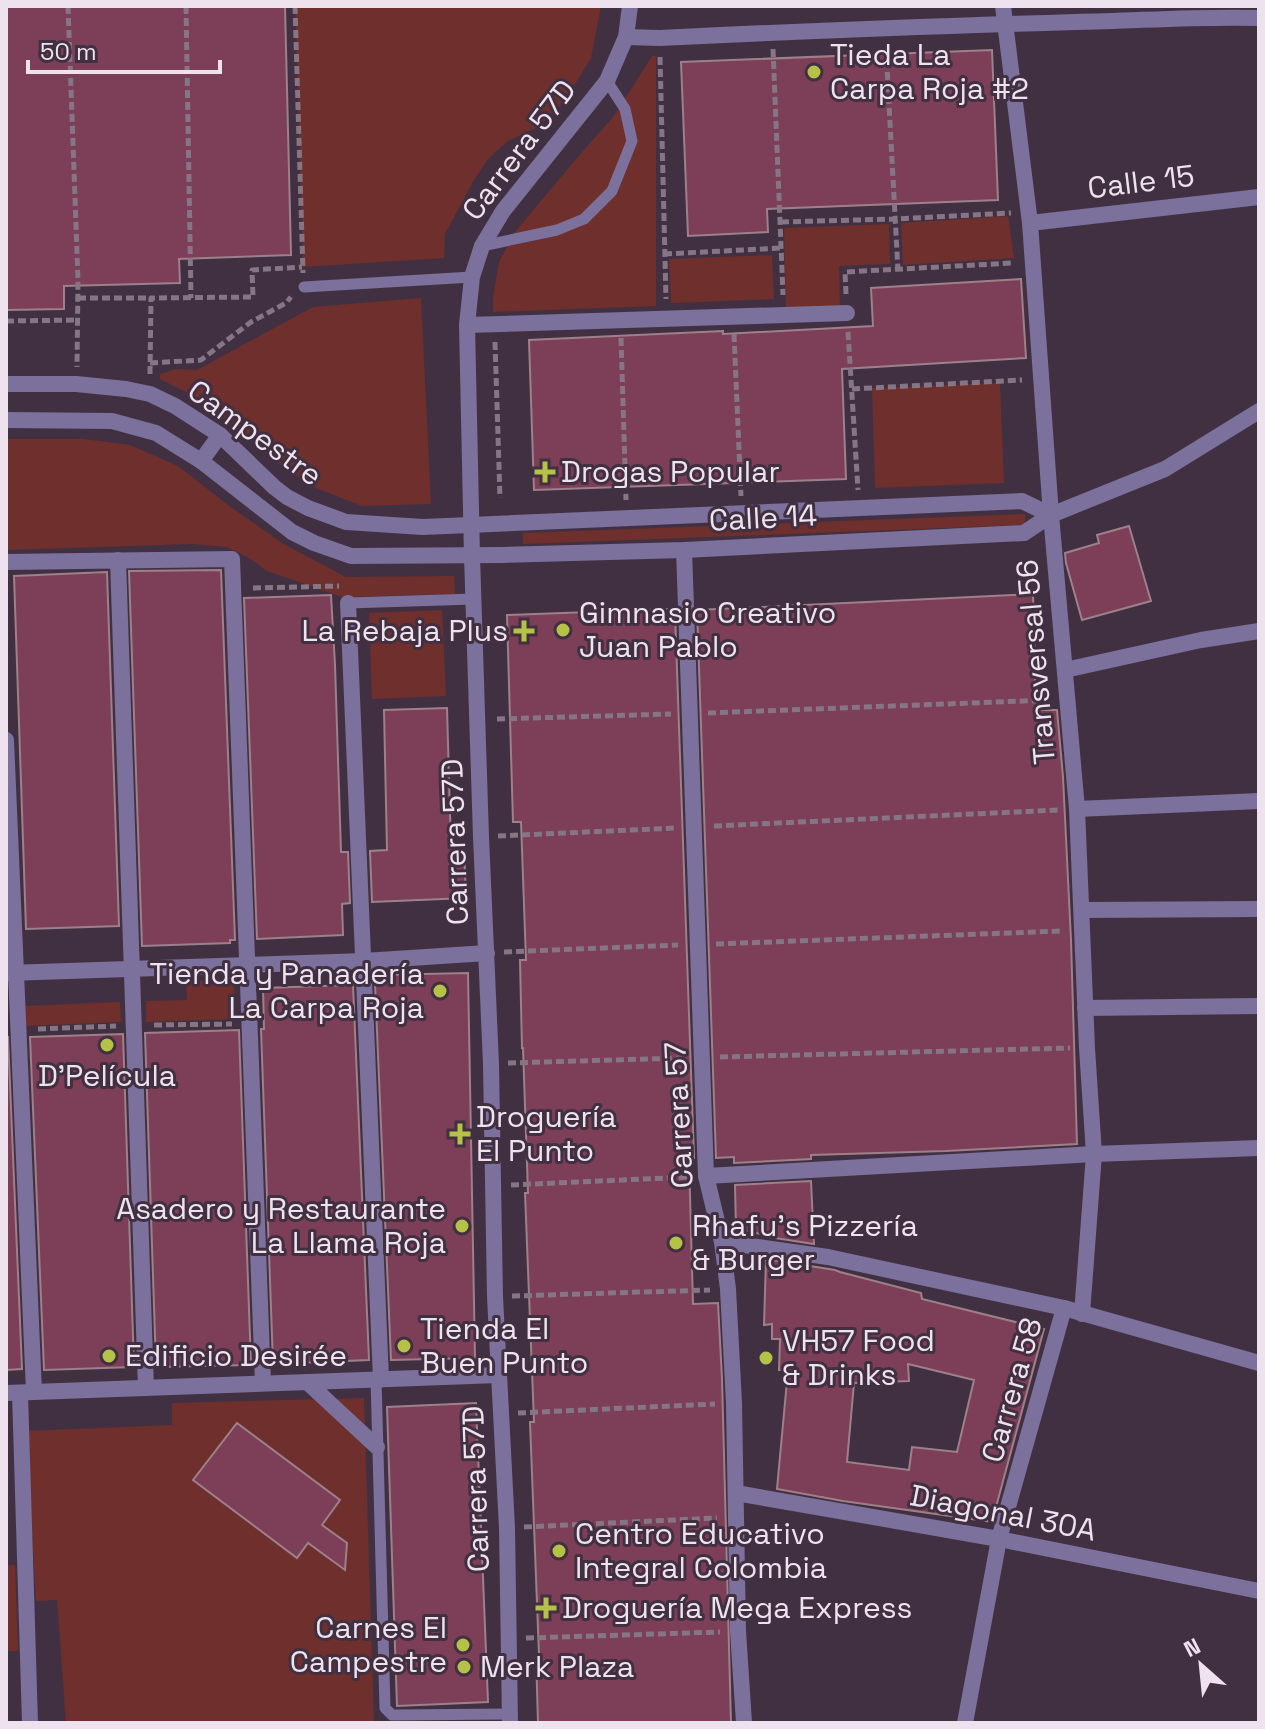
<svg xmlns="http://www.w3.org/2000/svg" width="1265" height="1729" viewBox="0 0 1265 1729" font-family="'Space Grotesk',sans-serif">
  <style>
    .green { fill: #6f2f2c }
    .building { fill: #7d3e57; stroke: #9d808a; stroke-width: 2; fill-rule: evenodd }
    .lines { fill: none; stroke-linecap: round; stroke-linejoin: round }
    .path { stroke: #857585; stroke-width: 5; stroke-dasharray: 8 4; stroke-linecap: butt }
    .service { stroke: #7c709c; stroke-width: 11 }
    .minor { stroke: #7c709c; stroke-width: 16 }
    .tertiary { stroke: #7c709c; stroke-width: 16 }
    .poi-dot { fill: #b6c148; stroke: #413041; stroke-width: 3 }
    .labels { text-anchor: middle; stroke-width: 6; stroke-linejoin: round; paint-order: stroke }
    .poi-label { font-size: 30px; fill: #eee2ee; stroke: #413041; text-anchor: start }
    .street-label { font-size: 30px; fill: #eee2ee; stroke: #413041 }
  </style>
  <rect width="100%" height="100%" fill="#413041"/>
  <g class="green">
    <polygon points="295,6 601,6 591,58 575,84 555,113 537,127 508,141 488,159 474,180 445,234 444,258 303,267"/>
    <polygon points="652,56 656,56 656,306 493,312 493,297 499,262 515,232 576,159 614,116"/>
    <polygon points="1008,216 1014,258 903,265 901,223"/>
    <polygon points="889,224 890,264 839,266 840,309 786,311 784,228"/>
    <polygon points="772,255 774,299 671,303 669,259"/>
    <polygon points="421,298 431,504 362,506 316,488 284,468 200,399 160,379 160,374 176,369 197,370 313,307"/>
    <polygon points="1000,383 1004,483 875,488 872,388"/>
    <polygon points="6,439 84,439 130,445 178,466 228,505 282,543 346,577 454,576 455,594 342,597 267,571 251,559 227,547 192,544 6,550"/>
    <polygon points="1025,514 1025,525 523,544 523,533"/>
    <polygon points="442,610 446,696 372,699 369,613"/>
    <polygon points="234,980 235,1019 146,1022 146,1001 187,1000 186,981"/>
    <polygon points="120,1002 121,1022 25,1026 24,1006"/>
    <polygon points="364,1398 374,1723 66,1723 57,1600 36,1601 26,1431 172,1425 172,1403"/>
    <polygon points="6,1565 15,1565 18,1651 6,1651"/>
  </g>
  <g class="building">
    <polygon points="6,6 285,6 291,255 179,259 180,283 64,286 64,309 6,310"/>
    <polygon points="992,50 998,200 767,209 768,232 688,236 681,62"/>
    <polygon points="1021,279 1026,358 842,369 846,479 534,490 529,340 723,331 723,334 873,326 871,288"/>
    <polygon points="1129,526 1151,601 1082,620 1066,563 1065,553 1099,543 1097,535"/>
    <polygon points="221,570 235,940 230,940 230,943 142,946 129,571"/>
    <polygon points="107,572 119,926 26,929 14,576"/>
    <polygon points="1033,594 1036,710 1057,710 1063,777 1071,940 1077,1144 946,1151 811,1155 811,1159 734,1163 734,1157 716,1158 697,610"/>
    <polygon points="331,595 335,665 341,852 348,852 350,903 342,904 343,935 257,939 244,598"/>
    <polygon points="671,609 671,612 675,612 694,1158 689,1159 693,1304 718,1303 722,1379 731,1723 538,1723 536,1655 539,1655 530,1422 534,1422 525,1193 528,1193 523,1048 522,1048 520,960 526,960 521,822 513,822 507,615"/>
    <polygon points="447,708 451,848 464,847 466,898 372,902 370,851 387,850 384,710"/>
    <polygon points="468,973 475,1358 391,1360 375,984 380,984 380,975"/>
    <polygon points="353,985 369,1360 273,1364 261,1029 264,1029 263,988"/>
    <polygon points="239,1030 251,1365 156,1367 145,1033"/>
    <polygon points="123,1034 134,1367 44,1370 30,1037"/>
    <polygon points="6,1037 8,1037 22,1369 6,1370"/>
    <polygon points="811,1181 814,1244 768,1237 768,1235 736,1230 735,1185"/>
    <path d="M766 1259 835 1270 840 1272 921 1293 922 1299 1044 1329 992 1522 843 1501 777 1489 788 1370H779L780 1339H772V1324L764 1325ZM908 1364 974 1380 957 1452 912 1447 909 1470 847 1462 854 1383 909 1381Z"/>
    <polygon points="476,1403 488,1702 397,1706 387,1407"/>
    <polygon points="237,1423 340,1500 322,1525 347,1543 345,1570 308,1543 297,1558 193,1480"/>
  </g>
  <g class="lines">
    <g class="path">
      <polyline points="68,6 78,280 77,367"/>
      <polyline points="186,6 191,298"/>
      <polyline points="295,6 303,273"/>
      <polyline points="886,48 898,271"/>
      <polyline points="773,49 783,295"/>
      <polyline points="660,57 666,299"/>
      <polyline points="781,222 895,219 1011,213"/>
      <polyline points="664,254 782,248"/>
      <polyline points="846,294 845,272 1013,263"/>
      <polyline points="78,298 151,298"/>
      <polyline points="6,321 78,320"/>
      <polyline points="848,332 858,490"/>
      <polyline points="734,334 741,496"/>
      <polyline points="621,338 626,500"/>
      <polyline points="495,342 500,498"/>
      <polyline points="150,363 201,360 251,322 286,303 291,297"/>
      <polyline points="150,374 151,298 253,297 252,270 302,267"/>
      <polyline points="852,389 1022,380"/>
      <polyline points="253,588 339,586"/>
      <polyline points="708,713 1050,700"/>
      <polyline points="497,719 671,714"/>
      <polyline points="714,826 1059,810"/>
      <polyline points="498,836 676,828"/>
      <polyline points="716,944 1062,931"/>
      <polyline points="504,952 678,945"/>
      <polyline points="154,1025 232,1024"/>
      <polyline points="38,1029 116,1026"/>
      <polyline points="720,1057 1070,1048"/>
      <polyline points="508,1063 682,1058"/>
      <polyline points="511,1185 689,1177"/>
      <polyline points="512,1296 710,1290"/>
      <polyline points="518,1413 715,1404"/>
      <polyline points="524,1527 717,1518"/>
      <polyline points="526,1638 720,1632"/>
    </g>
    <g class="service">
      <polyline points="482,246 557,230 584,219 612,191 632,141 625,109 607,81"/>
      <polyline points="304,287 472,277"/>
      <polyline points="348,603 474,599"/>
      <polyline points="376,1379 385,1708 392,1715 509,1714"/>
    </g>
    <g class="minor">
      <polyline points="1003,6 1030,223"/>
      <path d="M626 37 660 38C799 31 937 26 1076 22 1137 21 1198 16 1259 18"/>
      <polyline points="467,325 847,313"/>
      <polyline points="1051,515 1077,809 1087,1048 1094,1154 1082,1314"/>
      <polyline points="684,550 706,1176 722,1242 728,1289 734,1403 738,1631 744,1723"/>
      <polyline points="472,556 481,837 491,1064 495,1297 507,1528 510,1723"/>
      <polyline points="118,560 146,1388"/>
      <polyline points="6,562 232,559 263,1383"/>
      <polyline points="348,603 381,1379"/>
      <polyline points="1065,670 1201,640 1259,631"/>
      <polyline points="6,740 34,1392"/>
      <polyline points="1077,809 1259,801"/>
      <polyline points="1082,910 1259,909"/>
      <polyline points="8,973 364,961 487,953"/>
      <polyline points="1085,1008 1259,1006"/>
      <polyline points="706,1176 1094,1154 1259,1148"/>
      <polyline points="722,1242 828,1257 1064,1308 1259,1363"/>
      <polyline points="307,1382 377,1447"/>
      <polyline points="6,1393 499,1375"/>
      <polyline points="20,1393 30,1723"/>
      <polyline points="736,1493 999,1539 1259,1591"/>
      <polyline points="965,1723 999,1539 1064,1308"/>
    </g>
    <g class="tertiary">
      <polyline points="6,384 76,384 126,389 150,394 175,406 220,435 274,487 287,497 308,508 346,522 423,527 1022,501 1051,515"/>
      <polyline points="6,420 112,421 156,433 201,461 292,532 314,543 351,556 502,555 684,550 1024,533 1051,515 1165,469 1259,411"/>
      <polyline points="201,461 220,435"/>
      <polyline points="1051,515 1030,223 1259,197"/>
      <polyline points="472,556 467,325 472,277 482,246 503,211 607,81 626,37 630,6"/>
    </g>
  </g>
  <g class="poi-dot">
    <circle cx="814" cy="72" r="8"/>
    <path d="M541 460h8v8h8v8h-8v8h-8v-8h-8v-8h8z"/>
    <circle cx="563" cy="630" r="8"/>
    <path d="M520 619h8v8h8v8h-8v8h-8v-8h-8v-8h8z"/>
    <circle cx="440" cy="991" r="8"/>
    <circle cx="107" cy="1045" r="8"/>
    <path d="M456 1122h8v8h8v8h-8v8h-8v-8h-8v-8h8z"/>
    <circle cx="462" cy="1226" r="8"/>
    <circle cx="676" cy="1243" r="8"/>
    <circle cx="404" cy="1346" r="8"/>
    <circle cx="109" cy="1356" r="8"/>
    <circle cx="766" cy="1358" r="8"/>
    <circle cx="559" cy="1551" r="8"/>
    <path d="M542 1596h8v8h8v8h-8v8h-8v-8h-8v-8h8z"/>
    <circle cx="463" cy="1645" r="8"/>
    <circle cx="464" cy="1667" r="8"/>
  </g>
  <g class="labels">
    <g class="poi-label">
      <text x="830" y="65">Tieda La<tspan x="830" dy="34">Carpa Roja #2</tspan></text>
      <text x="561" y="482">Drogas Popular</text>
      <text x="579" y="623">Gimnasio Creativo<tspan x="579" dy="34">Juan Pablo</tspan></text>
      <text x="508" y="641" text-anchor="end">La Rebaja Plus</text>
      <text x="424" y="984" text-anchor="end">Tienda y Panadería<tspan x="424" dy="34">La Carpa Roja</tspan></text>
      <text x="107" y="1086" text-anchor="middle">D'Película</text>
      <text x="476" y="1127">Droguería<tspan x="476" dy="34">El Punto</tspan></text>
      <text x="446" y="1219" text-anchor="end">Asadero y Restaurante<tspan x="446" dy="34">La Llama Roja</tspan></text>
      <text x="692" y="1236">Rhafu's Pizzería<tspan x="692" dy="34">&amp; Burger</tspan></text>
      <text x="420" y="1339">Tienda El<tspan x="420" dy="34">Buen Punto</tspan></text>
      <text x="782" y="1351">VH57 Food<tspan x="782" dy="34">&amp; Drinks</tspan></text>
      <text x="125" y="1366">Edificio Desirée</text>
      <text x="575" y="1544">Centro Educativo<tspan x="575" dy="34">Integral Colombia</tspan></text>
      <text x="562" y="1618">Droguería Mega Express</text>
      <text x="447" y="1638" text-anchor="end">Carnes El<tspan x="447" dy="34">Campestre</tspan></text>
      <text x="480" y="1677">Merk Plaza</text>
    </g>
    <g class="street-label">
      <text transform="translate(519 150) rotate(-53)" y="10">Carrera 57D</text>
      <text transform="translate(1141 182) rotate(-7)" y="10">Calle 15</text>
      <text transform="translate(255 433) rotate(36)" y="10">Campestre</text>
      <text transform="translate(763 518) rotate(-3)" y="10">Calle 14</text>
      <text transform="translate(1036 662) rotate(-95)" y="10">Transversal 56</text>
      <text transform="translate(455 842) rotate(-92)" y="10">Carrera 57D</text>
      <text transform="translate(679 1115) rotate(-93)" y="10">Carrera 57</text>
      <text transform="translate(1012 1390) rotate(-74)" y="10">Carrera 58</text>
      <text transform="translate(476 1489) rotate(-92)" y="10">Carrera 57D</text>
      <text transform="translate(1003 1513) rotate(11)" y="10">Diagonal 30A</text>
    </g>
  </g>
  <rect width="1265" height="1729" fill="none" stroke="#eee2ee" stroke-width="16"/>
  <g transform="translate(1201 1665) rotate(333)" stroke="#413041" stroke-width="6" paint-order="stroke">
  <path d="M0-6L14 30L0 20L-14 30Z" fill="#eee2ee"/>
  <text y="-12" font-size="22" font-weight="bold" text-anchor="middle" fill="#eee2ee">N</text>
  </g>
  <path d="M28 60v12h192v-12" fill="none" stroke="#eee2ee" stroke-width="4"/>
  <text x="40" y="60" font-size="24" fill="#eee2ee" stroke="#413041" stroke-width="6" paint-order="stroke">50 m</text>
</svg>
